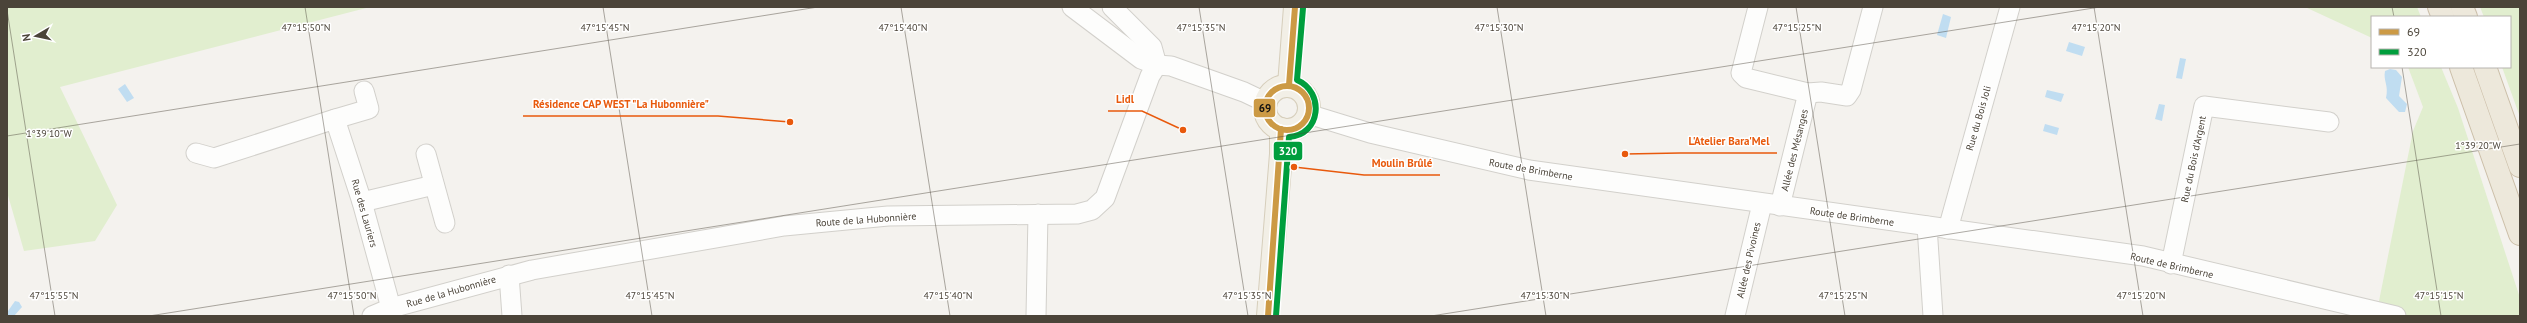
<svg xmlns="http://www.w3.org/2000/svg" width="2527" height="323" viewBox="0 0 2527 323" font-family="'PT Sans',sans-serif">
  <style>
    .green { fill: #e1eecf }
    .water { fill: #c0ddf1 }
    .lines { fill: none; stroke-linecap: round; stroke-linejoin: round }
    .minor-casing { stroke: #d2d0cb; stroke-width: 21 }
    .major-casing { stroke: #d6cebb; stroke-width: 24 }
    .highway-casing { stroke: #ccbfa9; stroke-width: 24 }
    .minor { stroke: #fdfdfc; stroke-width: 19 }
    .major { stroke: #f2efe6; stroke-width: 22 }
    .highway { stroke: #ede8db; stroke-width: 22 }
    .bus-1-casing { stroke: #fff; stroke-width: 9 }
    .bus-2-casing { stroke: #fff; stroke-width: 9 }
    .bus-1 { stroke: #cc9a45; stroke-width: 6 }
    .bus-2 { stroke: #009e3d; stroke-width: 6 }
    .ticks { fill: none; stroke: #4b4439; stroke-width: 1; stroke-opacity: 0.45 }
    .labels { text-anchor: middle; stroke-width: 3; stroke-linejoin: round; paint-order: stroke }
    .street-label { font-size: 10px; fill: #4b4439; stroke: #fff }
    .ticks-label { font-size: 10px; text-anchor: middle; fill: #4b4439; stroke: #fff; stroke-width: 3; stroke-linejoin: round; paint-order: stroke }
    .leader { fill: none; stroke: #e8590c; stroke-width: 1.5 }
    .callout-dot { fill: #e8590c; stroke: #fff; stroke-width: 1.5 }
    .callout-label { font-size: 11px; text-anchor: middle; font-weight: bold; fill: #e8590c; stroke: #fff; stroke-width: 3; stroke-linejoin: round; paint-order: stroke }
    .line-badge { stroke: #fff; stroke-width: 1.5 }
    .badge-label { font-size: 11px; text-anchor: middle; font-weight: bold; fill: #fff }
    .pale-badge-label { font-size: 11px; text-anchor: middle; font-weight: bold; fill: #111 }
  </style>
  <rect width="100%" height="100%" fill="#f4f2ee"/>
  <g class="green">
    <polygon points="7,7 370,7 60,87 117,205 95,241 24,251 7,192"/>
    <polygon points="2305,7 2417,7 2421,17 2372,17 2372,38"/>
    <polygon points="2480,7 2520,7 2520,117 2502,67 2510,67 2510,17 2484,17"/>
    <polygon points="2408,67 2441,67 2458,108 2520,298 2520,316 2376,316 2413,131 2423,107"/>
  </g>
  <g class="water">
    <polygon points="1943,14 1951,17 1946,38 1937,35"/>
    <polygon points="2069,42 2085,47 2082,56 2066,51"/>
    <polygon points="2180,58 2186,59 2182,79 2176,78"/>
    <path d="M2390 69 2396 70 2402 77 2399 96 2407 104 2405 112H2399L2386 98C2389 85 2383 81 2385 71Z"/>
    <polygon points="125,84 134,98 127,102 118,89"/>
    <polygon points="2047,90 2064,94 2061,102 2045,97"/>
    <polygon points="2159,104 2165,105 2162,121 2155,119"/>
    <polygon points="2045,124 2059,128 2057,135 2043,131"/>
    <polygon points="15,301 19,302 22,307 14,316 7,316 8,311"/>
  </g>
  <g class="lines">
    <g class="minor-casing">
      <g id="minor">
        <polyline points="1072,7 1141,59 1157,65 1171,66 1244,92 1265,102"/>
        <polyline points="1112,7 1152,47 1157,65"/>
        <polyline points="1758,7 1741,73 1746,78 1808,93 1821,92 1847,96 1851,90 1873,7"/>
        <polyline points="1308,114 1370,133 1529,170 2143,256 2396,316"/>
        <polyline points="335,119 369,109 364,91"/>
        <polyline points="196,153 214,158 335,119 362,202 391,308"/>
        <polyline points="426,154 445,223"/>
        <polyline points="362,202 434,185"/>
        <polyline points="1780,206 1808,93"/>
        <polyline points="1927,226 1933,316"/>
        <polyline points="1948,229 2010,7"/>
        <polyline points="2171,264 2204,106 2329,122"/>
        <polyline points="509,275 512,316"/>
        <polyline points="372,316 391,308 532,270 784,226 888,216 1077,214 1092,210 1105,198 1150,76 1157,65"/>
        <polyline points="1036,316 1038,214"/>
        <polyline points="1735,316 1762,204"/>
      </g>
    </g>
    <g class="major-casing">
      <g id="major">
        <polyline points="1289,85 1295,7"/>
        <circle cx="1287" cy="108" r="22"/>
        <polyline points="1268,316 1281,154 1281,129"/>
      </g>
    </g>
    <g class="highway-casing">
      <g id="highway">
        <polyline points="2439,7 2443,17"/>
        <polyline points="2462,7 2466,17"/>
        <polyline points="2461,67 2520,234"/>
        <polyline points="2485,67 2520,166"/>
      </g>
    </g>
    <use href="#minor" class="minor"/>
    <use href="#major" class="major"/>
    <use href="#highway" class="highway"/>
    <g class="bus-1-casing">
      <g id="bus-1">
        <polyline points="1289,85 1295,7"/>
        <circle cx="1287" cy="108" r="22"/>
        <polyline points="1268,316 1281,129"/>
      </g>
    </g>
    <g class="bus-2-casing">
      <path id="bus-2" d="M1276 316 1289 137C1321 135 1325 92 1297 80L1303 8"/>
    </g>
    <use href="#bus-1" class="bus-1"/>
    <use href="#bus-2" class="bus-2"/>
  </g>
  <path class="ticks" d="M305 7 354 316M603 7 652 316M901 7 950 316M1199 7 1248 316M1497 7 1546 316M1796 7 1845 316M2094 7 2143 316M2392 7 2394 17M7 10 55 316M2402 67 2441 316M7 136 818 7M149 316 2100 7M1431 316 2520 144"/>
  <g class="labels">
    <g class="street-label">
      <text transform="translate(1978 118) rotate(-74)" y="4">Rue du Bois Joli</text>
      <text transform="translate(1794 150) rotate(-76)" y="4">Allée des Mésanges</text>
      <text transform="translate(2193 159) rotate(-78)" y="4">Rue du Bois d'Argent</text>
      <text transform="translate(1531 169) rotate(10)" y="4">Route de Brimberne</text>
      <text transform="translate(365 213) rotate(74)" y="4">Rue des Lauriers</text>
      <text transform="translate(1852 216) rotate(8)" y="4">Route de Brimberne</text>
      <text transform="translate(866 219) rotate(-4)" y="4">Route de la Hubonnière</text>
      <text transform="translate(1748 260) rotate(-77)" y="4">Allée des Pivoines</text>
      <text transform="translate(2172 265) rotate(13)" y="4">Route de Brimberne</text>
      <text transform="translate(451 291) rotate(-16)" y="4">Rue de la Hubonnière</text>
    </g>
  </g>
  <g class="ticks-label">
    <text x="306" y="31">47°15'50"N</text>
    <text x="605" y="31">47°15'45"N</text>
    <text x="903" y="31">47°15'40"N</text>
    <text x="1201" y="31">47°15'35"N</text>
    <text x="1499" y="31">47°15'30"N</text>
    <text x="1797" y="31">47°15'25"N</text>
    <text x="2096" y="31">47°15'20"N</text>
    <text x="49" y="137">1°39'10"W</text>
    <text x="2478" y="149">1°39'20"W</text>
    <text x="54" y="299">47°15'55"N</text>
    <text x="352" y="299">47°15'50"N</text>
    <text x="650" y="299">47°15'45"N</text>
    <text x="948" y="299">47°15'40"N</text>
    <text x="1247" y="299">47°15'35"N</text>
    <text x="1545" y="299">47°15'30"N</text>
    <text x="1843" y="299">47°15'25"N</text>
    <text x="2141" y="299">47°15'20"N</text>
    <text x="2439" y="299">47°15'15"N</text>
  </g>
  <path class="leader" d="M1183 130L1142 111H1108M790 122L718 116H523M1625 154L1680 153H1777M1294 167L1364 175H1440"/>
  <g class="callout-dot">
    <circle cx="1183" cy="130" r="4"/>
    <circle cx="790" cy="122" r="4"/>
    <circle cx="1625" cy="154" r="4"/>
    <circle cx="1294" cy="167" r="4"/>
  </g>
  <g class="callout-label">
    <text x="1125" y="103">Lidl</text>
    <text x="621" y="108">Résidence CAP WEST "La Hubonnière"</text>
    <text x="1729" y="145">L'Atelier Bara'Mel</text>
    <text x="1402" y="167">Moulin Brûlé</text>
  </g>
  <g class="line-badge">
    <rect x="1253" y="98" width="23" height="20" rx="4" fill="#cc9a45"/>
    <rect x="1273" y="141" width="30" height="20" rx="4" fill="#009e3d"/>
  </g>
  <g class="badge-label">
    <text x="1288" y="155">320</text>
  </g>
  <g class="pale-badge-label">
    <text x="1265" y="112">69</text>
  </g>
  <rect width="2527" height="323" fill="none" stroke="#4b4439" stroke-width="16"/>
  <rect x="2371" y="16" width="140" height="52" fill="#ffffff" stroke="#b7b4b0"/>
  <rect x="2379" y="29" width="20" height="6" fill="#cc9a45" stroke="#b7b4b0"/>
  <text x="2407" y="36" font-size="12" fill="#4b4439">69</text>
  <rect x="2379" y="49" width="20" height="6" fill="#009e3d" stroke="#b7b4b0"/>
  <text x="2407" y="56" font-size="12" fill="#4b4439">320</text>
  <g transform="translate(36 36) rotate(261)" stroke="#ffffff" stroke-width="3" paint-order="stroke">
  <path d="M0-3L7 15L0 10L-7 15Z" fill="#4b4439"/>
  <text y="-6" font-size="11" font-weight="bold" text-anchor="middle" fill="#4b4439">N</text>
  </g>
</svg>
